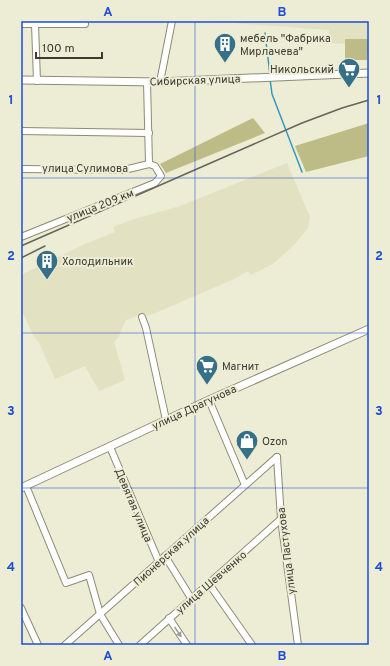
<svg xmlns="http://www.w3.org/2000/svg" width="390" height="666" viewBox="0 0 390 666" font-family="Overpass,sans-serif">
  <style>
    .built { fill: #e2e1c2 }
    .green { fill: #bebc86 }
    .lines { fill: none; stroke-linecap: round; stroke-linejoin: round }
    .stream { stroke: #329ac2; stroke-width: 1.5 }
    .minor-casing { stroke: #8c8b75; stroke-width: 8 }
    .major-casing { stroke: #8c8b75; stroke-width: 9 }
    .minor { stroke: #fff; stroke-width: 6 }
    .major { stroke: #fff; stroke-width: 7 }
    .rail { stroke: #666559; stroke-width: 1.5 }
    .oneway { fill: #9d9d98 }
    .grid { fill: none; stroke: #1d4ed8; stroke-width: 1; stroke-opacity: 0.55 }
    .labels { text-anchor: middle; stroke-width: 4; stroke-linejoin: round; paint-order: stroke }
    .poi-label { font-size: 11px; fill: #3b3b32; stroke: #edecd4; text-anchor: start }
    .street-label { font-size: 11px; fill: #3b3b32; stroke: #edecd4 }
    .neatline { fill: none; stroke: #1d4ed8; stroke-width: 1.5 }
    .grid-label { font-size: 13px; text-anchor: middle; font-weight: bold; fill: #1d4ed8 }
  </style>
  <rect width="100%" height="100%" fill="#edecd4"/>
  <g class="built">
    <polygon points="233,21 369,21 369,45 328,43 329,30 233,23"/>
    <polygon points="287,163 310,217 308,228 294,245 273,264 251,275 248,271 234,279 153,314 147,316 145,313 126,320 118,338 114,342 125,380 99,391 85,366 55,379 39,343 32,333 21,309 21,275 85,244 115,232 113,227 131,220 180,206"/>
  </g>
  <g class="green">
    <polygon points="345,39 369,39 367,60 345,60"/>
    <polygon points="253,118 265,133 166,173 160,164"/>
    <polygon points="369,123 369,156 306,172 295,146"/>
  </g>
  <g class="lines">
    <g class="stream">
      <polyline points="265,33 270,75"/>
      <polyline points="270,79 272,94 302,172"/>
    </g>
    <g class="minor-casing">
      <g id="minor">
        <polyline points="21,24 85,24 84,21"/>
        <polyline points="35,24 37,81"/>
        <polyline points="147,82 149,164"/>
        <polyline points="160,82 172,21"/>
        <polyline points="21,131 149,133"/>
        <polyline points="21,169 124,170 149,164"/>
        <polyline points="21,237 155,183 161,176 155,166 149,164"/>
        <polyline points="142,317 146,328 166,420"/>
        <polyline points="209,400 245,485"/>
        <polyline points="110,447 159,562"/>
        <polyline points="277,457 281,519 298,645"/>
        <polyline points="26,486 66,583 89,575 100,614 119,645"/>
        <polyline points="165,556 191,598"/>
        <polyline points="209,584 252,645"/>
        <polyline points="21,608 38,645"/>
        <polyline points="169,618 187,645"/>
        <polyline points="65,645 277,457"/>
        <polyline points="140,645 281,519"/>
      </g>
    </g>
    <g class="major-casing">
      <g id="major">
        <polyline points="21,80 160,82 369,73"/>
        <polyline points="21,488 209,400 369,329"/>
      </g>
    </g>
    <use href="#minor" class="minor"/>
    <use href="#major" class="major"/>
    <g class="rail">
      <polyline points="21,246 302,123 342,108 369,100"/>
      <polyline points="21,258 45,246"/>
    </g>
  </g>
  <defs><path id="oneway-solid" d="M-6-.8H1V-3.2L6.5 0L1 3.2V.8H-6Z"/></defs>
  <use class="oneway" href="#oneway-solid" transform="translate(178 632) rotate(56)"/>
  <path class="grid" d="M195 21V645M21 178H369M21 333H369M21 488H369"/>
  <defs>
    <g id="building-pin" transform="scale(1.15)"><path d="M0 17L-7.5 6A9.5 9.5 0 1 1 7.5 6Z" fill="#357088" stroke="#edecd4"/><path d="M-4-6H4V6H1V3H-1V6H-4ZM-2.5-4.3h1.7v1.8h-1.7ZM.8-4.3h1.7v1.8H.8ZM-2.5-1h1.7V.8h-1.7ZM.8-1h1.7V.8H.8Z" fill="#fff"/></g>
    <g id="supermarket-pin" transform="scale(1.15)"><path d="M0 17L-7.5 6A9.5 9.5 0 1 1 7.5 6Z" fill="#357088" stroke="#edecd4"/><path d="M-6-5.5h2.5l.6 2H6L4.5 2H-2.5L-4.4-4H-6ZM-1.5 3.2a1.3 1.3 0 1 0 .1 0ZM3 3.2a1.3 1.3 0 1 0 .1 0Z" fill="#fff"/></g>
    <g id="shop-pin" transform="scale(1.15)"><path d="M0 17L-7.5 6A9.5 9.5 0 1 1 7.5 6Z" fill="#357088" stroke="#edecd4"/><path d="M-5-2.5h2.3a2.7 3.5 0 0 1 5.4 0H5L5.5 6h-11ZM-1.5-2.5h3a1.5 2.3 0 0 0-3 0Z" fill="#fff"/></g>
  </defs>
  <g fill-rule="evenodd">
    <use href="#building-pin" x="225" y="44"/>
    <use href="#supermarket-pin" x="349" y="69"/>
    <use href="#building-pin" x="47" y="261"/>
    <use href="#supermarket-pin" x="207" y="366"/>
    <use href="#shop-pin" x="247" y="441"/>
  </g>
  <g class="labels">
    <g class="poi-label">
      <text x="240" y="42">мебель "Фабрика<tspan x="240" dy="13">Мирлачева"</tspan></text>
      <text x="334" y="73" text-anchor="end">Никольский</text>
      <text x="62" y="265">Холодильник</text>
      <text x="222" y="370">Магнит</text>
      <text x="262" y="445">Ozon</text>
    </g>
    <g class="street-label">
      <text transform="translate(195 80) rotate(-2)" y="4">Сибирская улица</text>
      <text x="85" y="172">улица Сулимова</text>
      <text transform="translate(100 205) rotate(-22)" y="4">улица 209 км</text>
      <text transform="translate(194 407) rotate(-25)" y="4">улица Драгунова</text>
      <text transform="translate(134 505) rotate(67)" y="4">Девятая улица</text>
      <text transform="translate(171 551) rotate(-42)" y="4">Пионерская улица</text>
      <text transform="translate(286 551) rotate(-97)" y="4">улица Пастухова</text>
      <text transform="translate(211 582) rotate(-41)" y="4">улица Шевченко</text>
    </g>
  </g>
  <rect width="390" height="666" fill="none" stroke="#edecd4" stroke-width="44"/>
  <path d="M36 52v6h66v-6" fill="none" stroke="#3b3b32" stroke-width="2"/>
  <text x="42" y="52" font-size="12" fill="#3b3b32" stroke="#edecd4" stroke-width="3" paint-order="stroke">100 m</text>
  <rect x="22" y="22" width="346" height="622" class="neatline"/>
  <g class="grid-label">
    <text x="108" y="16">A</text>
    <text x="282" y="16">B</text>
    <text x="11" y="104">1</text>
    <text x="379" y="104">1</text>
    <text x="11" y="260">2</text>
    <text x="379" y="260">2</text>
    <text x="11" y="415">3</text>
    <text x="379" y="415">3</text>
    <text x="11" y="571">4</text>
    <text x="379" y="571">4</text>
    <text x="108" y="660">A</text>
    <text x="282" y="660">B</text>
  </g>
</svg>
